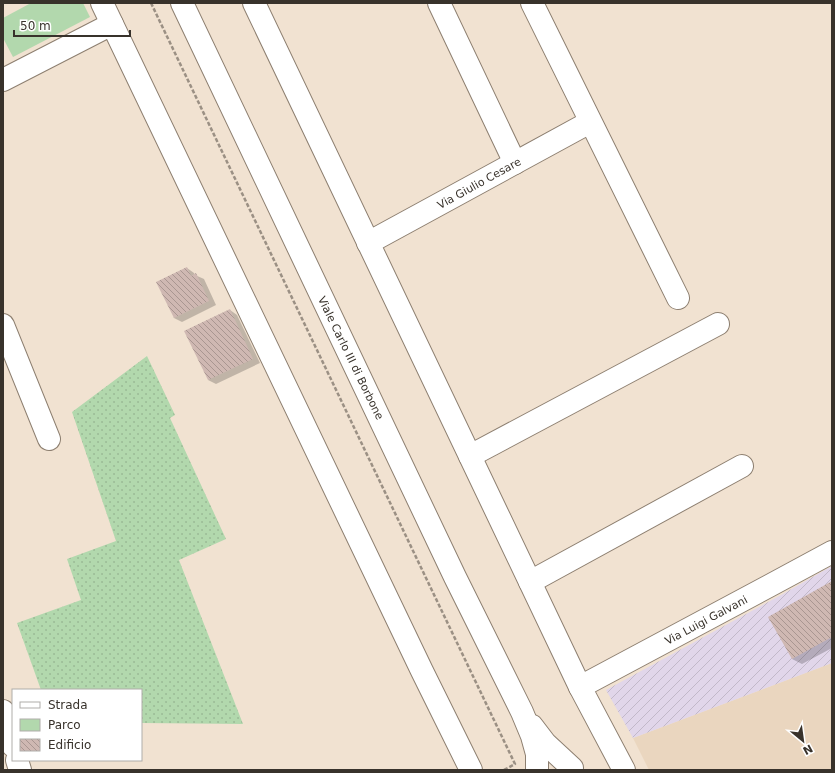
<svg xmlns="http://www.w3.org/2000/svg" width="835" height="773" viewBox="0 0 835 773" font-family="'DejaVu Sans',sans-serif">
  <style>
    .built { fill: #ead6bf }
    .industrial { fill: url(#industrial-furrows) }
    .green { fill: url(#green-dots) }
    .pitch { fill: #b2d8ad }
    .shadow { fill: #0003 }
    .building { fill: url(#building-back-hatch) }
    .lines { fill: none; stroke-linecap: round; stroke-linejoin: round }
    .minor-casing { stroke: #8d7f70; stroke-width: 24 }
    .major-casing { stroke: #8d7f70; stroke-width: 24 }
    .path { stroke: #9b9084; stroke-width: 2.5; stroke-dasharray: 4 2; stroke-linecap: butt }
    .minor { stroke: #fff; stroke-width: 22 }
    .major { stroke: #fff; stroke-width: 22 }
    .labels { text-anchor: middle; stroke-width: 3; stroke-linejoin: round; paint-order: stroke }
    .street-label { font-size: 11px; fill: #38322b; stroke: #fff }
  </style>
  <defs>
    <pattern id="industrial-furrows" width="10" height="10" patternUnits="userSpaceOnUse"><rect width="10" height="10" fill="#e1d6ea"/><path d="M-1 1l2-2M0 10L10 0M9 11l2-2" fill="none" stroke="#c2b8c9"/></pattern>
    <pattern id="green-dots" width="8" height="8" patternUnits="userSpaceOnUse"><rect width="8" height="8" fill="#b2d8ad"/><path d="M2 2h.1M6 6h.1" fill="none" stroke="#9aba95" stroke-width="1.8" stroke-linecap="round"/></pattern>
    <pattern id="building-back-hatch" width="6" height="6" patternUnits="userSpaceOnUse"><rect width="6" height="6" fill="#cfb8b2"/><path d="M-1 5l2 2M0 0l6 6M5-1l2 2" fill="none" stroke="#a99691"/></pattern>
  </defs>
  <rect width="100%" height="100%" fill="#f1e2d1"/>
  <polygon class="built" points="832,663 832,770 649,770 633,738"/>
  <polygon class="industrial" points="832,566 832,663 633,738 606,690 781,595"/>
  <polygon class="green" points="147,356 175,415 170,418 226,539 179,560 243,724 141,723 141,690 41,690 17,623 81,600 67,559 116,541 72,412"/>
  <polygon class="pitch" points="31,3 83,3 90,17 13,57 3,38 3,18"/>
  <g class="shadow">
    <polygon points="187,268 194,273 195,275 204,279 216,305 182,322 174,318"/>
    <polygon points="230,310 237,315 260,363 216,384 208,380"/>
    <polygon points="832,582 832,648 802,664 792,659"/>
  </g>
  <g class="building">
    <polygon points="187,267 191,276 196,273 209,301 174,318 156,282"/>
    <polygon points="230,309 253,359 208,380 184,331"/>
    <polygon points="832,581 832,637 792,659 768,617"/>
  </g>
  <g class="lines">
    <g class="minor-casing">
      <g id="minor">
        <polyline points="102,3 422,671 471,770"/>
        <polyline points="254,3 580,687 624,770"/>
        <polyline points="439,3 515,163"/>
        <polyline points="532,3 678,298"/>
        <polyline points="3,80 112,24"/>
        <polyline points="368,243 590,122"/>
        <polyline points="3,325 49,439"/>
        <polyline points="470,456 718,324"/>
        <polyline points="530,582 742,466"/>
        <polyline points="580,687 769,586 832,552"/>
        <polyline points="3,711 13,746"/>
        <polyline points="17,760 20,770"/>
      </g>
    </g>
    <g class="major-casing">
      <g id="major">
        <polyline points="182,3 455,577 522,712 532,736 537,754 537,770"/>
        <polyline points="532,726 545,743 572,768"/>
      </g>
    </g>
    <polyline class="path" points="151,3 515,764 504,770"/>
    <use href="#minor" class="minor"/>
    <use href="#major" class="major"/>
  </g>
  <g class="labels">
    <g class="street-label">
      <text transform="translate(479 183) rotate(-29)" y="4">Via Giulio Cesare</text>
      <text transform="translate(351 358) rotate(64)" y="4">Viale Carlo III di Borbone</text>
      <text transform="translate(706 620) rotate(-28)" y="4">Via Luigi Galvani</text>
    </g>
  </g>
  <rect width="835" height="773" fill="none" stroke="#38322b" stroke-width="8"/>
  <rect x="12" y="689" width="130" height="72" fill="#ffffff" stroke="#afadaa"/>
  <rect x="20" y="702" width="20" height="6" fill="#ffffff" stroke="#afadaa"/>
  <text x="48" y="709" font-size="12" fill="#38322b">Strada</text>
  <rect x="20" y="719" width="20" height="12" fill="#b2d8ad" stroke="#afadaa"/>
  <text x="48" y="729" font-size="12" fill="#38322b">Parco</text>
  <rect x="20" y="739" width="20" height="12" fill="url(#building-back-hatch)" stroke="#afadaa"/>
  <text x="48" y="749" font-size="12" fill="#38322b">Edificio</text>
  <g transform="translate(803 741) rotate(151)" stroke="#ffffff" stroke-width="3" paint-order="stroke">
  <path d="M0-3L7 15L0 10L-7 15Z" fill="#38322b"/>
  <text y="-6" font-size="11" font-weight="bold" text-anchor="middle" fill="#38322b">N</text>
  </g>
  <path d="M14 30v6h116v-6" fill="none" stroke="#38322b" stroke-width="2"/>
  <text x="20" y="30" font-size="12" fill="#38322b" stroke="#ffffff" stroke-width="3" paint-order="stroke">50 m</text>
</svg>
